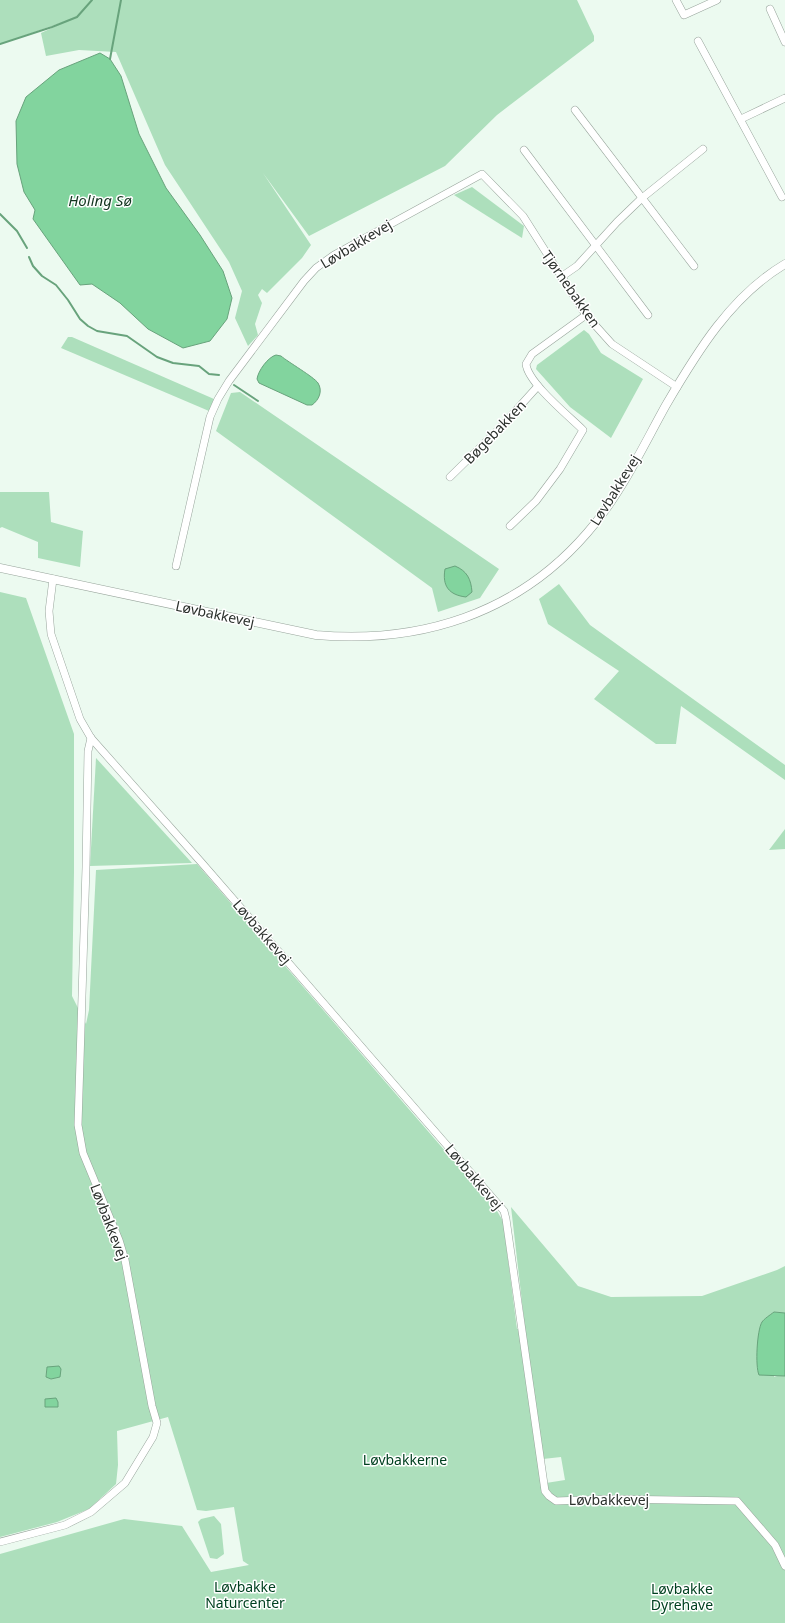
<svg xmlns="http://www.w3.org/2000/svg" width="785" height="1623" viewBox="0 0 785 1623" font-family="'Noto Sans',sans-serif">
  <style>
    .green { fill: #addfbc; fill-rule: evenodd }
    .water { fill: #82d49e; stroke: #68a37c }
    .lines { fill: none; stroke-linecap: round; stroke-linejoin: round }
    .stream { stroke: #68a37c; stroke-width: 2 }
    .minor-casing { stroke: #97a49b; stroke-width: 8 }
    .tertiary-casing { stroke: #97a49b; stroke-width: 9 }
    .minor { stroke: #fff; stroke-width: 7 }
    .tertiary { stroke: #fff; stroke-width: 8 }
    .labels { text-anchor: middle; stroke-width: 3; stroke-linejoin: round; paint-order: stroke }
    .street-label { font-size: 14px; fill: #2c312d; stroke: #fff }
    .park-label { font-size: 14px; fill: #004120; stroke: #fff }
    .water-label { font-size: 15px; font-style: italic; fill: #133620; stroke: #fff }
  </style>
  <rect width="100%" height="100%" fill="#ecfaf0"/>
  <g class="green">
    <polygon points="0,0 577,0 594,36 594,41 497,115 445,166 309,236 263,173 311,245 302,258 267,293 262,289 258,295 262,303 255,324 258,335 248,346 235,318 242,291 229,262 165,165 116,52 79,50 46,56 41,33 69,20 0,44"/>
    <polygon points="472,187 524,226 522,238 454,195"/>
    <polygon points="584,330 589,334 601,353 643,379 611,438 570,407 536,369 537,365"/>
    <polygon points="68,337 72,337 214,399 209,411 61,348"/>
    <polygon points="240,392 499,569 480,598 438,612 432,588 216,431 231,393"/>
    <polygon points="0,492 49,492 51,522 83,531 80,567 38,558 38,542 2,527 0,528"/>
    <polygon points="559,584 590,625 785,765 785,780 681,706 676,744 656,744 594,699 619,671 548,624 539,599"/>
    <path d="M0 592 26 598 74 734V872L72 996 86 1024 89 1010 96 870 197 864 497 1211 503 1221 517 1329 525 1328 511 1207 578 1286 611 1297 702 1296 777 1270 785 1266V1313L774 1312V1377L780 1375 785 1376V1623H0V1554L124 1519 182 1526 211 1572 249 1565 243 1561 234 1507 206 1511 197 1510 168 1417 117 1431 118 1465 116 1484 89 1509 57 1522 0 1537ZM47 1367H56L60 1377 51 1379 46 1377ZM561 1457 565 1480 546 1483 543 1459Z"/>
    <polygon points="96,758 192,863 90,866"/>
    <polygon points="785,829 785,849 769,850"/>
    <polygon points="214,1516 221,1524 224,1554 217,1559 210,1558 198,1522 201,1519"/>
  </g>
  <g class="water">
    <polygon points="100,53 110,59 121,76 139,134 166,188 200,235 223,271 232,298 227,319 210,341 183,348 148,329 120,303 92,284 80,285 33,219 35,210 24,192 17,164 16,121 26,97 59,70"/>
    <path d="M276 355 281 356C288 362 314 377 318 383 323 391 319 400 312 405H307L259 383 257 379C258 371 268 357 276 355Z"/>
    <path d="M455 566C467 571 471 579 472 592L466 597C449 595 442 586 445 569Z"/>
    <path d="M774 1312 785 1313V1376L759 1375C755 1366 757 1330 762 1322 764 1319 770 1315 774 1312Z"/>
    <polygon points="59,1366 61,1369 60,1377 51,1379 46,1377 47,1367"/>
    <polygon points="56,1398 58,1402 58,1407 45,1407 45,1399"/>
  </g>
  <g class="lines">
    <g class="stream">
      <polyline points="0,44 52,27 77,17 92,0"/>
      <polyline points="110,59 121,0"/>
      <polyline points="0,214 17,231 27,248"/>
      <polyline points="29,257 33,266 42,276 56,285 68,300 80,319 88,326 97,331 127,336 157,357 173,363 199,366 209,374 219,375"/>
      <polyline points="234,385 258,401"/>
    </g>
    <g class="minor-casing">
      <g id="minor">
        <polyline points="676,0 684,15 717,0"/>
        <polyline points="770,9 785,42"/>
        <polyline points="698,41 782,197"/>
        <polyline points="575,110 694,266"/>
        <polyline points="741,119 785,98"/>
        <polyline points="524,150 648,315"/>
        <polyline points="561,277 577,266 617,222 642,198 703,149"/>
        <polyline points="450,477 501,427 538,386"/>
        <path d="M510 526 536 501 560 469 583 430C569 416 528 383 526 364L532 354 586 315"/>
        <polyline points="176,566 210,417 218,399 229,381 304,281 316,268 334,255 482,174 523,216 586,315 612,344 677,387"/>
        <polyline points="53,579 49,611 51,634 80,719 91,738 201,862 504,1211 506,1219 545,1491 549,1496 556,1501 610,1499 737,1501 775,1545 785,1566"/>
        <polyline points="0,1542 65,1525 91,1512 125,1483 153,1437 157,1423 152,1406 125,1260 119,1240 83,1153 78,1125 86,867 88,751 91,738"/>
      </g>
    </g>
    <g class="tertiary-casing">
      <path id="tertiary" d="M0 568 316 635C420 644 517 614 587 533 620 496 642 448 666 405 697 352 731 296 785 264"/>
    </g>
    <use href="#minor" class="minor"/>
    <use href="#tertiary" class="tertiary"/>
  </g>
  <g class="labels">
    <g class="street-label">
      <text transform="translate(356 244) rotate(-31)" y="5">Løvbakkevej</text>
      <text transform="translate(571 289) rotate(55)" y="5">Tjørnebakken</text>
      <text transform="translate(495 432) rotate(-46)" y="5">Bøgebakken</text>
      <text transform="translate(615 490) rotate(-58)" y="5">Løvbakkevej</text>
      <text transform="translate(215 614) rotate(12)" y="5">Løvbakkevej</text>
      <text transform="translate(262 932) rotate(49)" y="5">Løvbakkevej</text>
      <text transform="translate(474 1177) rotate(50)" y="5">Løvbakkevej</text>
      <text transform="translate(109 1222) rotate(69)" y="5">Løvbakkevej</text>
      <text x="609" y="1505">Løvbakkevej</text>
    </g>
    <g class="park-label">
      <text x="405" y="1465">Løvbakkerne</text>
      <text x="245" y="1592">Løvbakke<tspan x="245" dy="16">Naturcenter</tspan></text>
      <text x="682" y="1594">Løvbakke<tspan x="682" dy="16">Dyrehave</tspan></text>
    </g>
    <g class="water-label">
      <text x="100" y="206">Holing Sø</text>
    </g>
  </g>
</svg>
